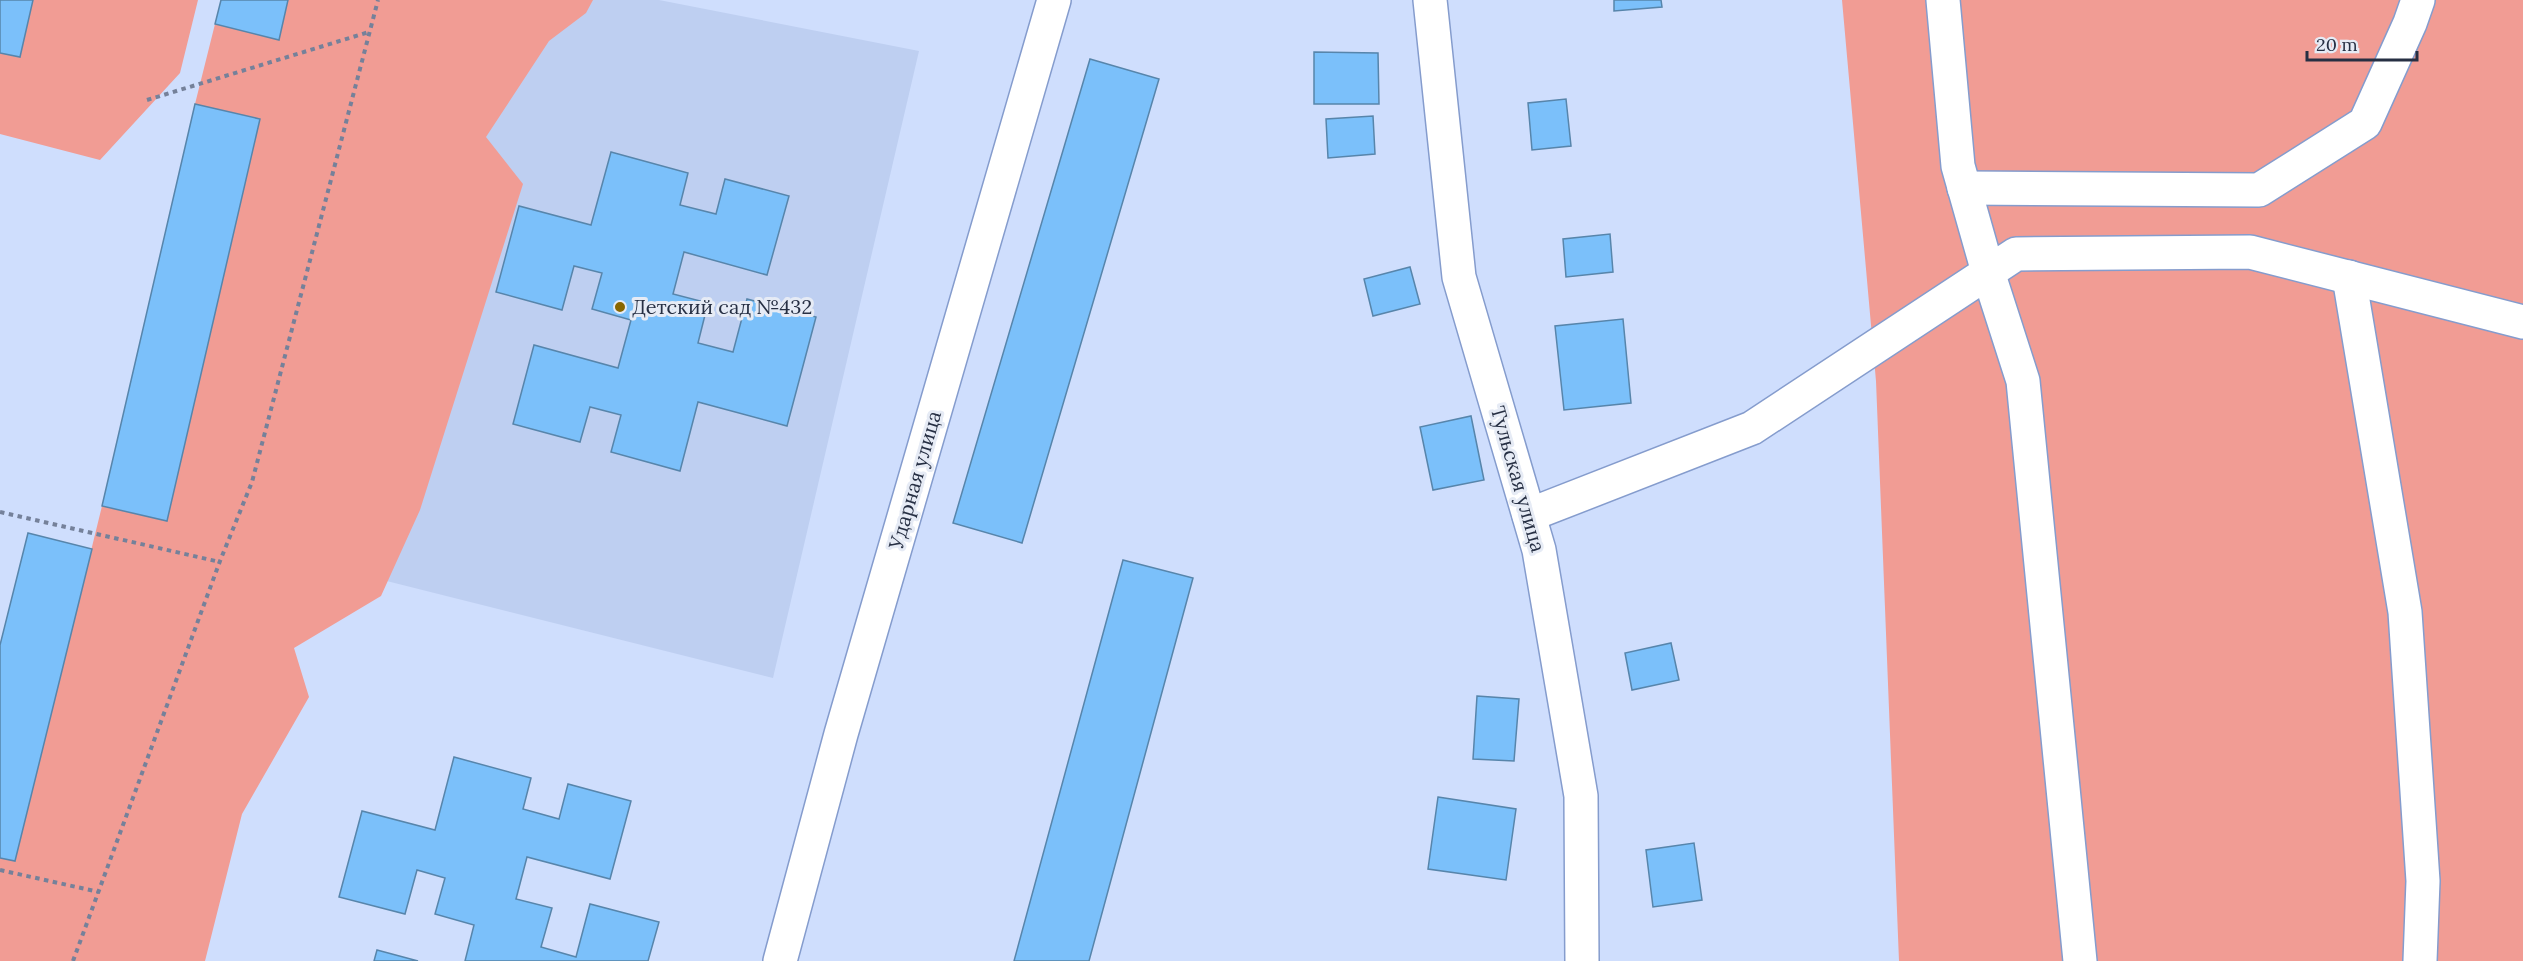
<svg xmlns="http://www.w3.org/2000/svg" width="2523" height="961" viewBox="0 0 2523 961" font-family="Lora,serif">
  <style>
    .built { fill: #becff1 }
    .green { fill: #f19c94 }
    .building { fill: #7bc0fa; stroke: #5785ab; stroke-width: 1.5 }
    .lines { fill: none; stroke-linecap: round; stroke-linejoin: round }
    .minor-casing { stroke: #859ccd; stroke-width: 36 }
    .path { stroke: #75819a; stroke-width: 4; stroke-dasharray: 4.5 4.5; stroke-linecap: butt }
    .minor { stroke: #fff; stroke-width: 33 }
    .poi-dot { fill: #886601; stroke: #e6ebf5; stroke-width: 2 }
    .labels { text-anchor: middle; stroke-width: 6; stroke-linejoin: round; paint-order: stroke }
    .poi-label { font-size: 20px; fill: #262f43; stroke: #e6ebf5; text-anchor: start }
    .street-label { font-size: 20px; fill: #262f43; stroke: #e6ebf5 }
  </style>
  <rect width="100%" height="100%" fill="#cfdefd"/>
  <polygon class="built" points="456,0 659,0 919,51 773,678 319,564"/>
  <g class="green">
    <polygon points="33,0 198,0 180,73 100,160 0,134 0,53 20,57"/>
    <polygon points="288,0 593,0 586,13 549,41 486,137 523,184 420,510 381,596 294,648 309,697 242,814 205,961 0,961 0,858 15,861 102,506 166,521 260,119 195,104 215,24 278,39"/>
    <polygon points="1842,0 2523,0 2523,961 1899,961 1876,381"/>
  </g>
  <g class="building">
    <polygon points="0,0 33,0 20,57 0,53"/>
    <polygon points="221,0 288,0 279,40 215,24"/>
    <polygon points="1614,0 1661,0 1662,7 1614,11"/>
    <polygon points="1314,52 1378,53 1379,104 1314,104"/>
    <polygon points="1090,59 1159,79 1022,543 953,523"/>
    <polygon points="1566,99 1571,146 1532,150 1528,103"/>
    <polygon points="195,104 260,119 167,521 102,506"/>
    <polygon points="1373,116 1375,154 1328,158 1326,119"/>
    <polygon points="611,152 688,173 680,205 716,214 725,179 789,196 767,275 684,252 673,294 708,303 698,343 733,352 747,299 816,317 787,426 698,402 680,471 611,452 621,415 590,407 580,442 513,424 534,345 618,368 631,320 592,309 602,273 574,266 562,310 496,292 519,206 591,225"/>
    <polygon points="1610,234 1613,272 1566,277 1563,239"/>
    <polygon points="1410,267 1420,304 1373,316 1364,279"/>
    <polygon points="1623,319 1631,403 1564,410 1555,326"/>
    <polygon points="1471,416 1484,480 1433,490 1420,427"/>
    <polygon points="28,533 92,549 15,861 0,858 0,645"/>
    <polygon points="1123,560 1193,578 1089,961 1014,961"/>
    <polygon points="1671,643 1679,680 1632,690 1625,653"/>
    <polygon points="1477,696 1519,699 1514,761 1473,759"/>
    <polygon points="454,757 531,778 523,809 559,819 568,784 631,801 610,879 527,857 516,899 552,908 541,947 576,957 590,904 659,922 648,961 465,961 474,925 435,914 445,878 417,870 405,914 339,897 362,811 435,830"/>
    <polygon points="1438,797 1516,809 1506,880 1428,869"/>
    <polygon points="1694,843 1702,900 1653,907 1646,850"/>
    <polygon points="377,950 418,961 374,961"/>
  </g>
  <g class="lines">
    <g class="minor-casing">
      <g id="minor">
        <polyline points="1430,0 1459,277 1539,550 1581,796 1582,961"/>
        <polyline points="1943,0 1958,166 1988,272 2023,381 2080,961"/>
        <polyline points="1964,188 2259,190 2365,123 2410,23 2418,0"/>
        <polyline points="2349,277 2405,612 2423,881 2420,961"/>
        <polyline points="1529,515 1752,428 2016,254 2250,252 2523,322"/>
        <polyline points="780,961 841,734 1054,0"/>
      </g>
    </g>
    <g class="path">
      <polyline points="147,100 369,32"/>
      <polyline points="0,512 220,562"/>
      <polyline points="0,870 99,892"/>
      <polyline points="73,961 220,561 252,482 378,0"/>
    </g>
    <use href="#minor" class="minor"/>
  </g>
  <circle class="poi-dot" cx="620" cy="307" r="6"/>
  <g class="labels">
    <g class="poi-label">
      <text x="632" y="314">Детский сад №432</text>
    </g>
    <g class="street-label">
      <text transform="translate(1518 479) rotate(74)" y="7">Тульская улица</text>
      <text transform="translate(915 480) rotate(-74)" y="7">Ударная улица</text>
    </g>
  </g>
  <path d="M2307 51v9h110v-9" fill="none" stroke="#262f43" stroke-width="3"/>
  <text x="2316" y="51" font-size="18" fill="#262f43" stroke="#e6ebf5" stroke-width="4.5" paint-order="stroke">20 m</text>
</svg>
